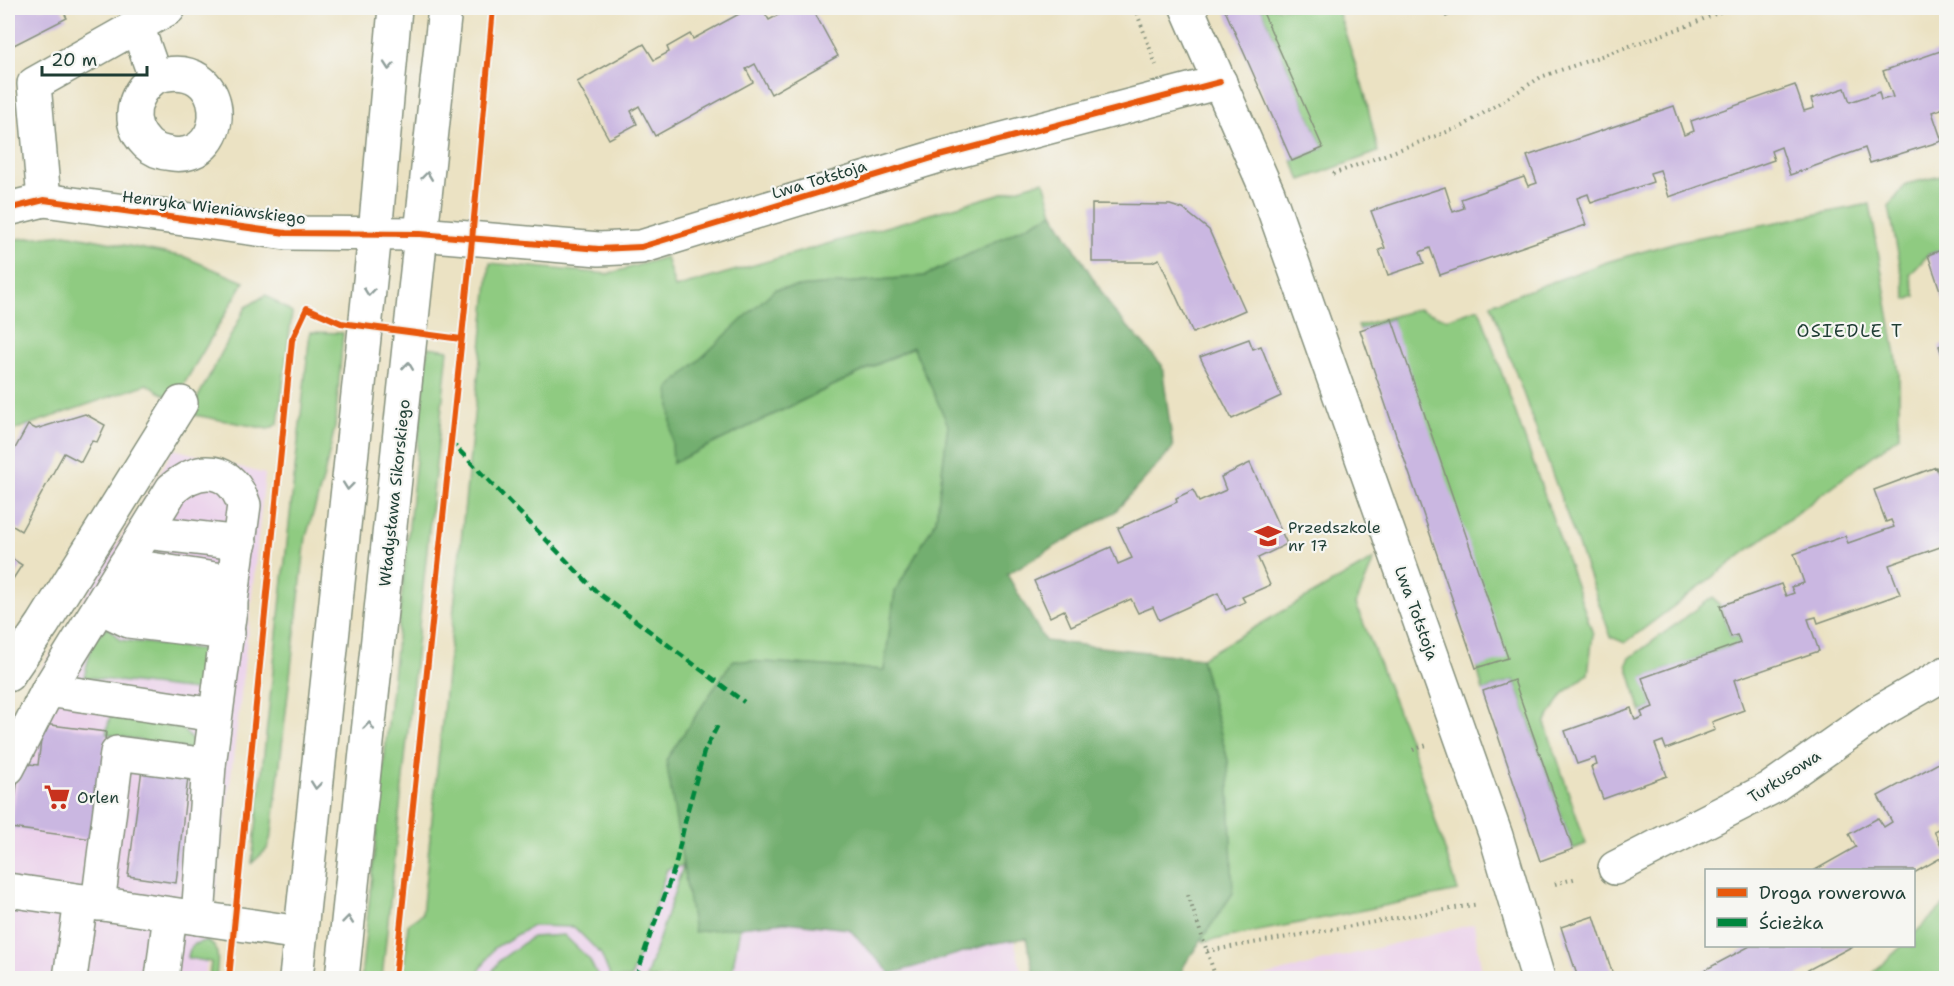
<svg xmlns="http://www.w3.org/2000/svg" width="1954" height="986" viewBox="0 0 1954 986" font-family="'Shantell Sans',sans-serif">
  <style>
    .built { fill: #ebd1eb }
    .green { fill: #8fcb81; stroke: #57845a; stroke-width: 1.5 }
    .forest { fill: #73af6f; stroke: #497652; stroke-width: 1.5 }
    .building { fill: #cab7e1 }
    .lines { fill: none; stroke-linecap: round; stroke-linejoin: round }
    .minor-casing { stroke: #85907c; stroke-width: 36 }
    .path { stroke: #85907c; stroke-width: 4; stroke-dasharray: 1.5 4.5; stroke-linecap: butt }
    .minor { stroke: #fff; stroke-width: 33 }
    .quiet { stroke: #00873e; stroke-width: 4.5; stroke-dasharray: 9 4.5; stroke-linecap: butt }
    .cycleway-casing { stroke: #f6f6f2; stroke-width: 10 }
    .cycleway { stroke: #e8590c; stroke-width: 6 }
    .oneway { stroke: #8f9e9a }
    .labels { text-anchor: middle; stroke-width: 4.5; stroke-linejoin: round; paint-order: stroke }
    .street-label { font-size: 16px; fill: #1f3d34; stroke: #f6f6f2 }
    .poi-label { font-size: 16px; fill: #1f3d34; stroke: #f6f6f2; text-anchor: start }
    .neighbourhood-label { font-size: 18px; letter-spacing: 1.5px; fill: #1f3d34; stroke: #f6f6f2 }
  </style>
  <rect width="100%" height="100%" fill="#f6f6f2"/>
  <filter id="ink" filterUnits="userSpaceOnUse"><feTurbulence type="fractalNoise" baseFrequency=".0167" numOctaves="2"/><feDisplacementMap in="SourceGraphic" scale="12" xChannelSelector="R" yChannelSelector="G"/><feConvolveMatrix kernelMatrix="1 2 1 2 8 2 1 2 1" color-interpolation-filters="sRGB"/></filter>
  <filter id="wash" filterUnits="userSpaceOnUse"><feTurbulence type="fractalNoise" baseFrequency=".008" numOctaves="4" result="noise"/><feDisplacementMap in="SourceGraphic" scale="24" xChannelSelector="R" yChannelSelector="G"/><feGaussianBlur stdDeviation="1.35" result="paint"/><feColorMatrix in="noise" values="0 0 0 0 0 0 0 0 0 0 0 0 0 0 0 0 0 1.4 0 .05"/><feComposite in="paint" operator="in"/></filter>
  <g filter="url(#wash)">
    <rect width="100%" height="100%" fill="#ebe2c3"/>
    <g class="built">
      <polygon points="174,449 265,474 240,704 205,978 8,978 8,725"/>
      <polygon points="984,810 1023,978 417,978 422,915"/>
      <polygon points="1474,924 1483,978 1256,978"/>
    </g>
    <g class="green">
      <polygon points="1261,8 1337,8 1365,94 1378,152 1301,180 1292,161 1323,148"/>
      <polygon points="1946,175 1946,248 1928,255 1910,275 1916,296 1907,300 1889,207 1906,184"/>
      <polygon points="1044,181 1053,213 925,276 775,289 673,463 914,347 948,425 936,520 895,592 884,670 733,660 694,931 740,927 731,978 646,978 683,866 667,869 631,978 611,978 601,954 574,927 532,926 494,948 475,978 403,978 408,924 422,914 490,263 608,274 666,257 675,288"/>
      <polygon points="1870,204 1899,373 1899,436 1625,643 1611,637 1491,304 1607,262 1679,241"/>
      <polygon points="66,234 185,257 244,282 174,401 147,384 8,432 8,240"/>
      <polygon points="266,295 292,313 278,424 268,429 189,414 246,307"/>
      <polygon points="1479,308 1593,634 1588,674 1563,694 1545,723 1586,844 1573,849 1514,680 1483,691 1392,319 1360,330 1358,326 1418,309 1447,319"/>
      <polygon points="310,332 343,333 335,427 323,480 306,537 272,833 267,849 252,863"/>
      <polygon points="428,347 448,350 382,978 361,978"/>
      <polygon points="1374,559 1356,604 1413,750 1458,891 1204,942 1202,937 1228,761 1201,658"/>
      <polygon points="1713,597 1720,606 1731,637 1737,635 1740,643 1643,678 1653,707 1641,712 1627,664 1630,658"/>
      <path d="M108 627 121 640 207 650 203 691 84 677C89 660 90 636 108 627Z"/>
      <polygon points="110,716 181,728 195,743 196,751 106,734"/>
      <polygon points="1946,903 1946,978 1867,978 1902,946 1914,946 1914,934"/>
      <polygon points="564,935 589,959 599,978 488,978 500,960 532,937"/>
      <path d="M207 941C222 947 217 965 216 978H209L211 962 188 958C189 946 195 942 207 941Z"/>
    </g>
    <polygon class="forest" points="1053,213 1112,309 1162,365 1173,448 1115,512 1007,574 1045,641 1201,658 1228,761 1233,893 1183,967 1182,978 1035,978 1026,938 990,944 891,974 849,929 785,922 694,932 666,760 733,660 884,670 895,592 936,520 948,425 913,347 673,463 669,388 775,289 925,276"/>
    <g id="blocks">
      <g class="building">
        <polygon points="8,8 61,8 67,18 8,48"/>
        <polygon points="750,8 762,8 769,20 784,12 781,8 812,8 838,56 771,94 755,64 746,69 753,82 655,136 639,106 631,111 637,124 609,139 577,82 644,44 654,60 669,52 667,47 690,34 693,39"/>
        <polygon points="1224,8 1261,8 1323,148 1292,161"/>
        <polygon points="1441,8 1464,8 1446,17"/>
        <polygon points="1946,49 1946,115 1944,108 1932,112 1942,141 1870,163 1865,148 1790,175 1781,147 1771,151 1774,160 1669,197 1660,170 1650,173 1653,182 1591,203 1588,194 1577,198 1586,225 1440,275 1430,248 1420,252 1424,263 1388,275 1379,250 1385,248 1371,211 1445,187 1453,212 1464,208 1461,199 1524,177 1528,186 1537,183 1527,156 1674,106 1684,135 1694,131 1691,121 1795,85 1804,111 1814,108 1811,99 1845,88 1850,102 1879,92 1881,100 1893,97 1883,71"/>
        <polygon points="1092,204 1170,205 1183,209 1209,230 1245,310 1193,333 1159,259 1152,262 1092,262"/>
        <polygon points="1946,248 1946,308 1928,255"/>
        <polygon points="1392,319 1508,658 1476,668 1360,330"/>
        <polygon points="1249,339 1253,349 1261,346 1281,396 1232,419 1200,357"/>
        <polygon points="1946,343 1946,367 1939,346"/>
        <polygon points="85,414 105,425 97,442 92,441 81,462 64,453 21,531 8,523 8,452 12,454 28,425 36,429"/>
        <polygon points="1250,463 1287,544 1258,558 1270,585 1242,597 1245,602 1226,610 1218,593 1159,620 1153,607 1138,613 1131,599 1071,626 1064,610 1050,617 1034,581 1111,547 1118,564 1132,558 1118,528 1177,502 1176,498 1193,490 1199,502 1226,490 1221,477"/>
        <polygon points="1936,467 1941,481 1946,480 1946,545 1889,565 1900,594 1818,623 1816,617 1808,619 1819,651 1734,680 1744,710 1712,722 1715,730 1666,749 1663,741 1655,744 1667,776 1603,799 1591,767 1597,765 1595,758 1577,764 1565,731 1631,708 1635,720 1643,717 1641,712 1653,707 1642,678 1740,643 1737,635 1731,637 1720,606 1781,584 1786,596 1794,593 1791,587 1804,583 1794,554 1845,536 1848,543 1894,527 1891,520 1886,522 1874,490"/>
        <polygon points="8,556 22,565 11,582 8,580"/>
        <polygon points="1514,680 1573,849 1540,861 1483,691"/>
        <polygon points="43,724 106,732 93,839 11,828 20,763 38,765"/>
        <polygon points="1946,759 1946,832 1943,826 1934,831 1946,855 1914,873 1914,870 1815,870 1856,847 1849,834 1878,818 1884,827 1892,822 1878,796"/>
        <polygon points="143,761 189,768 176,883 128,876"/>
        <polygon points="1594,916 1614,978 1578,978 1561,927"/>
        <polygon points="1750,946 1853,946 1793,978 1702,978 1699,973"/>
      </g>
    </g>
  </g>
  <g filter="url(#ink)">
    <use href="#blocks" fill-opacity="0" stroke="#85907c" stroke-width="1.5"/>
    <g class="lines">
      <g class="minor-casing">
        <g id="minor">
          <polyline points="1187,8 1268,193 1496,836 1538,978"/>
          <path d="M137 26 155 77C231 52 233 162 172 154 163 153 154 151 147 144 125 122 133 94 155 77"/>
          <polyline points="44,200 34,84 169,8"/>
          <polyline points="8,209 44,200 286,233 420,234 599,249 641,247 939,156 1220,82"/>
          <polyline points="146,532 240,543"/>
          <polyline points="125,565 234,582"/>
          <polyline points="111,588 231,607"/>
          <polyline points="100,607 129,621 228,633"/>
          <polyline points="8,675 43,624 181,403"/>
          <path d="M48 690 172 489C200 465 231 466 244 505L209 765 198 918"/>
          <polyline points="8,768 48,690 215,715"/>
          <polyline points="1615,868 1771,788 1877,713 1946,673"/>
          <polyline points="8,890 300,933"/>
          <polyline points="98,904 117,753 209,765"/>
          <polyline points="70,978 81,901"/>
          <polyline points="162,978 170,914"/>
          <polyline points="296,978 375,234 395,8"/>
          <polyline points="342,978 445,8"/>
        </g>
      </g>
      <g class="path">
        <polyline points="1135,8 1156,65"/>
        <polyline points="1333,174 1463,126 1541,77 1687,26 1729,8"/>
        <polyline points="1413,750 1427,745"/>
        <polyline points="1555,884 1577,878"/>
        <polyline points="1188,895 1216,978"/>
        <polyline points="1207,951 1479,904"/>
      </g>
      <use href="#minor" class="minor"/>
      <g class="quiet">
        <polyline points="450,441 596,591 744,702"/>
        <polyline points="636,978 646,947 675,867 688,809 704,752 718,725"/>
      </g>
      <g class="cycleway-casing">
        <g id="cycleway">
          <polyline points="8,209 44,200 286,233 420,234 599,249 641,247 939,156 1220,82"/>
          <polyline points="229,978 292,340 307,308 341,323 461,339"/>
          <polyline points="395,978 472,240 493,8"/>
        </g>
      </g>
      <use href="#cycleway" class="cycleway"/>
    </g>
    <defs><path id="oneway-chevron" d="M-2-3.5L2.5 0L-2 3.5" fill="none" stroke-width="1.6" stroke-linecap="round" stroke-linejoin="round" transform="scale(1.5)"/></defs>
    <g class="oneway">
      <use href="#oneway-chevron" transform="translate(389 66) rotate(95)"/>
      <use href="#oneway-chevron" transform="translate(427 176) rotate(-83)"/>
      <use href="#oneway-chevron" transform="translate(369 292) rotate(96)"/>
      <use href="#oneway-chevron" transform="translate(408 366) rotate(-83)"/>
      <use href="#oneway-chevron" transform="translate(348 486) rotate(96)"/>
      <use href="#oneway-chevron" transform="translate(369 726) rotate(-84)"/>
      <use href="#oneway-chevron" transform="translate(316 785) rotate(96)"/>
      <use href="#oneway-chevron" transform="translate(348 920) rotate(-84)"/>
    </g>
  </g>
  <defs>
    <g id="school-bare" transform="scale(2.07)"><path d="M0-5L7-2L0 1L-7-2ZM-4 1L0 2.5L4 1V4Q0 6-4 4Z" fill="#c8321e" stroke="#f6f6f2" stroke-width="2.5" paint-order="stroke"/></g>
    <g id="supermarket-bare" transform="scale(2.07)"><path d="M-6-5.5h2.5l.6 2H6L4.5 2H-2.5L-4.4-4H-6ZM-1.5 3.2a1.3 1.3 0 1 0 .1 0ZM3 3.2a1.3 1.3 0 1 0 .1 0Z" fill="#c8321e" stroke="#f6f6f2" stroke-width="2.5" paint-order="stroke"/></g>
  </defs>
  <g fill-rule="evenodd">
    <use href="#school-bare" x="1268" y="536"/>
    <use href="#supermarket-bare" x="57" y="797"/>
  </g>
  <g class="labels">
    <g class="street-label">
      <text transform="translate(819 179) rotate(-17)" y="6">Lwa Tołstoja</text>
      <text transform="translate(214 207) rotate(7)" y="6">Henryka Wieniawskiego</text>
      <text transform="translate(394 493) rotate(-84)" y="6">Władysława Sikorskiego</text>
      <text transform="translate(1417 613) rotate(70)" y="6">Lwa Tołstoja</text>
      <text transform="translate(1784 776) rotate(-33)" y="6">Turkusowa</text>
    </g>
    <g class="poi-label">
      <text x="1288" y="533">Przedszkole<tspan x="1288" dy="18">nr 17</tspan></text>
      <text x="77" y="803">Orlen</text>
    </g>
    <g class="neighbourhood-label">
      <text x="1850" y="337">OSIEDLE T</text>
    </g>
  </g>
  <rect width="1954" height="986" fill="none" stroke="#f6f6f2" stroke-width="30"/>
  <rect x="1705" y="869" width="210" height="78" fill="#f6f6f2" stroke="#a0aca6" stroke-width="1.5"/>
  <rect x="1717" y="888" width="30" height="9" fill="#e8590c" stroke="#a0aca6" stroke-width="1.5"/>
  <text x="1759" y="899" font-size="18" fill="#1f3d34">Droga rowerowa</text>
  <rect x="1717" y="918" width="30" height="9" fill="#00873e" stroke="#a0aca6" stroke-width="1.5"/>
  <text x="1759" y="929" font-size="18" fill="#1f3d34">Ścieżka</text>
  <path d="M42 66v9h105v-9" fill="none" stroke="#1f3d34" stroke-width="3"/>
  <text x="51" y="66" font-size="18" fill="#1f3d34" stroke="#f6f6f2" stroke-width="4.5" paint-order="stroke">20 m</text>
</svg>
